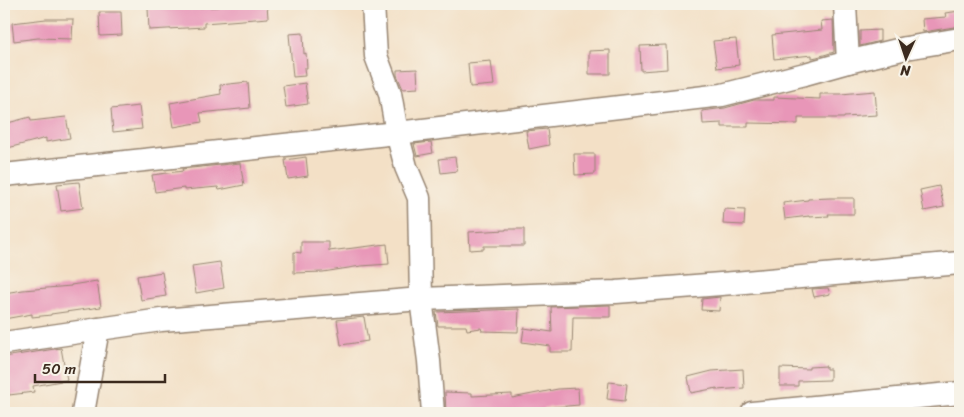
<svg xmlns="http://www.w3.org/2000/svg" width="964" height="417" viewBox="0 0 964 417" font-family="Sriracha,sans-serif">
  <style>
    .building { fill: #e896b8 }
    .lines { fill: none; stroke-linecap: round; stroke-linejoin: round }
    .minor-casing { stroke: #978572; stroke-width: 25 }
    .minor { stroke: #fff; stroke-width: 22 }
  </style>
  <rect width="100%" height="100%" fill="#f7f3e8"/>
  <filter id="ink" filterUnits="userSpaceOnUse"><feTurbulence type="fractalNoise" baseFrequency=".02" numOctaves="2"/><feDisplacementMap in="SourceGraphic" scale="10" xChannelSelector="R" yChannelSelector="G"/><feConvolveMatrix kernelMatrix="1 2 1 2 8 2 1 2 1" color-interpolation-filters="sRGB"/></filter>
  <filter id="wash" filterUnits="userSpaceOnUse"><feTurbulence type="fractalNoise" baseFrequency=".0096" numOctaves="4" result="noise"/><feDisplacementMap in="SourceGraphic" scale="20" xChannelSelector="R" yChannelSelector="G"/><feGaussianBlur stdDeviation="1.12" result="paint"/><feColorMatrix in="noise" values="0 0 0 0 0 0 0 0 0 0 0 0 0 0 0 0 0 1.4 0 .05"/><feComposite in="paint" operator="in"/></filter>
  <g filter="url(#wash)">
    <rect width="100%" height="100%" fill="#f3e0c6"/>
    <g id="blocks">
      <g class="building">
        <polygon points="218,4 267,4 268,18 204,23 204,27 149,30 148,8 170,7 170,9 218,7"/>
        <polygon points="960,11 960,26 923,32 922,19 946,17 945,13"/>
        <polygon points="99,12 121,12 122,35 100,36"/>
        <polygon points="46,19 73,19 72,39 38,38 14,41 12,23"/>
        <polygon points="833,20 834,52 817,57 812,58 812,55 774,59 772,35 822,30 821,21"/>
        <polygon points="880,30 880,41 860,46 860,31"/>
        <polygon points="303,33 304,54 306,53 307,68 304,68 305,76 293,77 289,34"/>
        <polygon points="736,39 739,65 717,68 713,41"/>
        <polygon points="666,45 667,69 641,71 640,46"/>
        <polygon points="610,50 610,74 589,74 589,51"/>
        <polygon points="491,61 494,85 470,87 468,63"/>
        <polygon points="417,69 418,88 403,89 397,75 397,70"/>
        <polygon points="248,82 250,108 200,113 202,122 174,127 170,103 221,94 220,85"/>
        <polygon points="305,83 308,104 286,107 283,86"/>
        <polygon points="875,91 877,115 844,117 844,118 798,118 798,124 748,123 748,127 722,127 722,123 703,124 702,111 725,108 754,100 774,100 774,97 820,99 820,94 841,94"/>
        <polygon points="139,106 142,129 113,132 111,109"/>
        <polygon points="30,117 31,121 66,117 70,138 46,142 46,138 4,149 4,124"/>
        <polygon points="547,129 549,145 529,149 526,131"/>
        <polygon points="431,142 433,153 417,156 414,144"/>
        <polygon points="574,154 595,154 595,174 575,175"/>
        <polygon points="306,157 308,176 288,179 285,160"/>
        <polygon points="455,157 457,171 441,173 439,159"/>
        <polygon points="240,163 244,185 219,190 218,187 184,190 184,188 155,192 152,175 183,171 182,169"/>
        <polygon points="79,182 83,208 61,211 57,184"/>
        <polygon points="939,186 944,207 924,211 920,190"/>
        <polygon points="830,198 854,198 854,214 828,214 829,216 809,217 809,216 785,219 783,203 808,200 808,199"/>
        <polygon points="724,209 745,210 744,225 723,224"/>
        <polygon points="506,229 524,229 524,246 484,246 484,249 470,250 469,232 506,230"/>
        <polygon points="301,242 329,242 329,251 387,244 389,264 361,266 323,272 294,273 294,252 301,253"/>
        <polygon points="220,262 224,288 196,293 192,266"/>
        <polygon points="162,272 166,296 141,300 137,276"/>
        <polygon points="97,281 101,307 51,314 51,315 32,317 32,314 4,319 4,293 23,290 71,286 71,285"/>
        <polygon points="828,288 830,294 814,297 812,289"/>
        <polygon points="720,297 719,311 701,310 702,299"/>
        <polygon points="610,305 610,317 573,317 572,352 550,352 550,346 522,342 524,328 552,332 551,307"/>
        <polygon points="519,309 518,332 482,331 481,328 467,330 466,326 438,326 436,312"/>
        <polygon points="364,317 368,341 341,345 337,320"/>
        <polygon points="61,348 67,380 33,386 34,392 9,395 4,357"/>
        <polygon points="826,366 826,369 830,369 830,380 798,381 798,386 780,386 780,368 809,369 809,367"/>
        <polygon points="743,369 744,388 717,390 717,388 691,393 688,377 712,371"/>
        <polygon points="609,382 627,384 625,401 607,399"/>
        <polygon points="578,388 579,405 544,408 545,411 532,413 446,413 445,392 472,393 472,396 512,394 512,398 558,389"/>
      </g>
    </g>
  </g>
  <g filter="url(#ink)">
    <use href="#blocks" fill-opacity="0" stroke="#978572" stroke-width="1"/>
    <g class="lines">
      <g class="minor-casing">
        <g id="minor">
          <polyline points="373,4 376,56 390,93 397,133 406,167 419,198 421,299 429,361 433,413"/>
          <polyline points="845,4 848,62"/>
          <polyline points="4,175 397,133 722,95 805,74 848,62 906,48 960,39"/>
          <polyline points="4,343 161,320 421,299 616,292 734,283 960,263"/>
          <polyline points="83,413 98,329"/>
          <polyline points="752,413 960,393"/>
        </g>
      </g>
      <use href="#minor" class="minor"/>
    </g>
  </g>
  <rect width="964" height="417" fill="none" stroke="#f7f3e8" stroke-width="20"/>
  <g transform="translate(906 58) rotate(183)" stroke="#f7f3e8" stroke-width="4" paint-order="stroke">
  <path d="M0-4L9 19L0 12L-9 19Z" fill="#3b2a1e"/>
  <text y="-8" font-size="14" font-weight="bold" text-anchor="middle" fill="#3b2a1e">N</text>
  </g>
  <path d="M35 374v8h130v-8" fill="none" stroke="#3b2a1e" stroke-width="2.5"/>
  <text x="42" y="374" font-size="15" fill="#3b2a1e" stroke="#f7f3e8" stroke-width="4" paint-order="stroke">50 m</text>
</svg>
